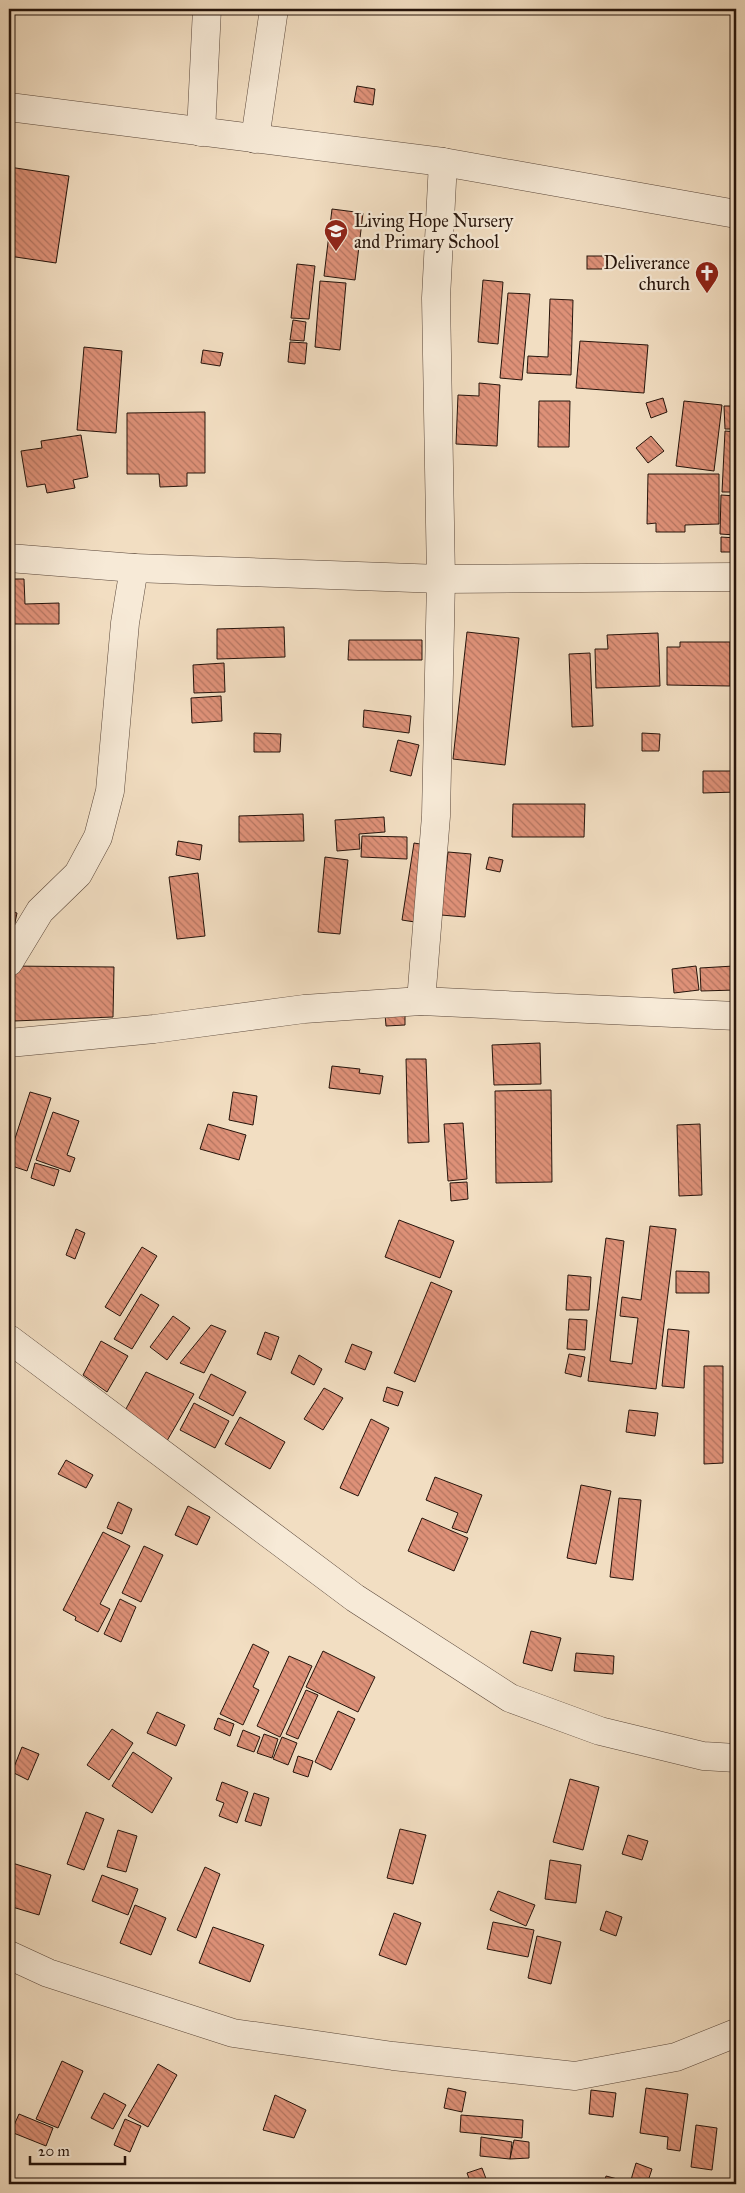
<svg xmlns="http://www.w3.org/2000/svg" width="745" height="2193" viewBox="0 0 745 2193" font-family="'IM FELL Great Primer',serif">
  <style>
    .building { fill: url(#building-back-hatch); stroke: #26140b }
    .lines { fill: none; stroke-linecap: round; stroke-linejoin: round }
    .minor-casing { stroke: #594639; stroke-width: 29 }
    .tertiary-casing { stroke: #594639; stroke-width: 29 }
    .minor { stroke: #f7ead7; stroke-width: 28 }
    .tertiary { stroke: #f7ead7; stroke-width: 28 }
    .labels { text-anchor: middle; stroke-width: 4.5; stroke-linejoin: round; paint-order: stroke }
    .poi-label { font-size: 18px; fill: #26140b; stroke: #f7ead7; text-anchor: start }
  </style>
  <defs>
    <pattern id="building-back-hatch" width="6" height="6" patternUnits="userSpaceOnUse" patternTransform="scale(1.25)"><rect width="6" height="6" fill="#de9178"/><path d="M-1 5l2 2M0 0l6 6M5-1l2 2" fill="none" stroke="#b47561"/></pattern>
  </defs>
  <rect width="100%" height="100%" fill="#f2dec2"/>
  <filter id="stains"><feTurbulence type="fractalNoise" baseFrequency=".004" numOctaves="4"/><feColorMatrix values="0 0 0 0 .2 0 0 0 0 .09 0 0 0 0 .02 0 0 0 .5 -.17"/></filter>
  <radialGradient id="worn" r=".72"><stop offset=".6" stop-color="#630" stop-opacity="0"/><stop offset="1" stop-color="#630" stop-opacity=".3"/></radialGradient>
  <g class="building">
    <polygon points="357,86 375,89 373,105 354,102"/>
    <polygon points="9,167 69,176 56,263 9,256"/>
    <polygon points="332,209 363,213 355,280 324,276"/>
    <rect x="587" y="256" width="18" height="13"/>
    <polygon points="297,264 315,266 309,319 291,318"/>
    <polygon points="483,280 503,282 498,344 478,342"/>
    <polygon points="320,281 346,283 340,350 315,347"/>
    <polygon points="508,293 530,294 522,380 500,378"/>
    <polygon points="550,299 573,300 571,375 527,373 528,356 548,357"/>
    <polygon points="293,320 306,322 304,341 290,340"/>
    <polygon points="580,341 648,345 644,393 576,388"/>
    <polygon points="290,342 307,343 305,364 288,362"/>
    <polygon points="84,347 122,351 116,433 77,430"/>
    <polygon points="203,350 223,353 220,366 201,363"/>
    <polygon points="479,383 500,385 497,446 456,444 458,395 479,396"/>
    <polygon points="663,398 667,412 651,418 646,403"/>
    <polygon points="539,401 570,401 569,447 538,447"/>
    <polygon points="684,401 722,405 714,471 676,466"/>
    <polygon points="724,406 736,406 736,429 725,429"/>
    <polygon points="205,412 205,473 187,473 187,486 160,487 159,474 127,474 127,413"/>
    <polygon points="725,431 736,432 736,492 722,492"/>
    <polygon points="81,435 88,477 73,480 75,488 47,493 45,484 27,487 21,451 42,448 41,441"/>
    <polygon points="651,436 664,451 648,463 636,448"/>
    <polygon points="648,474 719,474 719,524 685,525 685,532 656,532 656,523 647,524"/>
    <polygon points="721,495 736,496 736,535 720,534"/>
    <polygon points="12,501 14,519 9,519 9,502"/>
    <polygon points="721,537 736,538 736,552 721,552"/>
    <polygon points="9,579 24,579 25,604 59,603 59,624 9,624"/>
    <polygon points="284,627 285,657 217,659 217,629"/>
    <polygon points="467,632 519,638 505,765 453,759"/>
    <polygon points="658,633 660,686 596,688 595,649 608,649 607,635"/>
    <polygon points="349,640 422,640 422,660 348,660"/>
    <polygon points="680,642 730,642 730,686 667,685 667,647 680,647"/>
    <polygon points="590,653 593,726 572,727 569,654"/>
    <polygon points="224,663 225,692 194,693 193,665"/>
    <polygon points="221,696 222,721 192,723 191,698"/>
    <polygon points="364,710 411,716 409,733 363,727"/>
    <polygon points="254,733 281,734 280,752 254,752"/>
    <polygon points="642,733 660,734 659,751 642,751"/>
    <polygon points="398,740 419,745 411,776 390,771"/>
    <polygon points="703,771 735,771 736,792 703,793"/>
    <polygon points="513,804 585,804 584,837 512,837"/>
    <polygon points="303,814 304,841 239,842 239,816"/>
    <polygon points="384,817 385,832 359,834 360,849 337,851 335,820"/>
    <polygon points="362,836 407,837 407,859 361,857"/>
    <polygon points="178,841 202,845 200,860 176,855"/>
    <polygon points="414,843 432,846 421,923 402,920"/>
    <polygon points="448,852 471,854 465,917 441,915"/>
    <polygon points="325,857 348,860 340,934 318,932"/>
    <polygon points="489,857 503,860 500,872 486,869"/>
    <polygon points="198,873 205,936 177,939 169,877"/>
    <polygon points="9,911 17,913 13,932 9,931"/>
    <polygon points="734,957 736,957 736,990 701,991 700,968 734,966"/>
    <polygon points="9,966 114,967 113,1017 14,1021 9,986"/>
    <polygon points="696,966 699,990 674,993 672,969"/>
    <polygon points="405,1013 405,1025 386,1026 385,1014"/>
    <polygon points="540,1043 541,1084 494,1085 492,1045"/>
    <polygon points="406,1059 426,1059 429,1142 408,1143"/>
    <polygon points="332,1066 360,1069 359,1073 383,1076 380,1094 329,1088"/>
    <polygon points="551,1090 552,1182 496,1183 495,1091"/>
    <polygon points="30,1092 51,1098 27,1171 9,1165 9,1157"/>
    <polygon points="233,1092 257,1096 253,1125 229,1120"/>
    <polygon points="53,1112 79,1121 67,1155 75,1158 70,1172 36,1160"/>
    <polygon points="463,1123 467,1179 448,1181 444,1124"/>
    <polygon points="208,1124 246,1135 239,1160 200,1149"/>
    <polygon points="700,1124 702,1195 679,1196 677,1125"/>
    <polygon points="35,1163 59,1170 54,1186 31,1178"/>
    <polygon points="467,1182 468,1199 451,1201 450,1183"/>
    <polygon points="399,1220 454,1241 440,1278 385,1257"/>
    <polygon points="650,1226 676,1229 656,1389 588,1381 606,1238 624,1241 610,1361 632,1364 638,1318 620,1316 622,1297 641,1300"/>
    <polygon points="76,1229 85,1233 75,1259 66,1255"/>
    <polygon points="142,1247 157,1256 120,1316 105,1307"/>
    <polygon points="676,1271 709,1272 709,1293 676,1293"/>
    <polygon points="568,1275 591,1277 589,1310 566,1310"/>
    <polygon points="431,1282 452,1291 415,1382 394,1373"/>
    <polygon points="141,1294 159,1305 132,1349 114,1339"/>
    <polygon points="173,1316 190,1328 167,1360 150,1347"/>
    <polygon points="569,1319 587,1320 585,1350 567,1349"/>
    <polygon points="211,1325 226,1331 204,1373 180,1363"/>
    <polygon points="668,1329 689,1331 684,1388 662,1386"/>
    <polygon points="265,1332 279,1337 271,1360 257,1354"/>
    <polygon points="101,1341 128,1356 107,1392 83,1375"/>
    <polygon points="352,1344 372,1352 365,1370 345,1362"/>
    <polygon points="569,1354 585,1357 581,1377 565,1373"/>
    <polygon points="299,1355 322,1369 314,1385 291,1373"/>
    <polygon points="704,1366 723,1366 723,1463 704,1464"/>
    <polygon points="146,1372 194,1394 164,1446 121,1418"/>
    <polygon points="211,1374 246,1392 233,1416 199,1398"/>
    <polygon points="387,1387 403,1392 398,1406 383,1401"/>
    <polygon points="324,1388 343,1398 323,1430 304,1419"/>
    <polygon points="194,1403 229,1421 215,1448 180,1430"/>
    <polygon points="629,1410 658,1413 655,1436 626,1432"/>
    <polygon points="240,1417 285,1442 270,1469 225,1444"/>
    <polygon points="371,1419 389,1428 358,1496 340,1488"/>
    <polygon points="66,1460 93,1475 86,1488 58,1474"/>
    <polygon points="435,1477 482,1495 467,1533 452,1528 458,1513 426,1500"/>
    <polygon points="581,1485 611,1491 596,1564 567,1558"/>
    <polygon points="619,1498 641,1500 633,1580 610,1577"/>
    <polygon points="118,1502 132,1509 122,1534 107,1528"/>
    <polygon points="188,1506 210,1517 197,1545 175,1535"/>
    <polygon points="422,1518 468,1538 454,1571 408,1551"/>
    <polygon points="103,1532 130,1546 100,1604 110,1609 98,1632 75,1620 76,1617 63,1610"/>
    <polygon points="144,1546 163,1555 141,1602 122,1593"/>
    <polygon points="120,1599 136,1607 121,1642 104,1634"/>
    <polygon points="531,1631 561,1638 552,1671 523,1663"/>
    <polygon points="253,1644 269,1652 253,1687 259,1690 243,1725 220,1714"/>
    <polygon points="323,1651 375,1677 358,1712 306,1687"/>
    <polygon points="576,1653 614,1656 613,1674 574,1671"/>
    <polygon points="289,1656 312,1666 280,1737 257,1726"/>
    <polygon points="306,1690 318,1695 298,1739 286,1734"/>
    <polygon points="338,1711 355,1719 331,1770 315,1762"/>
    <polygon points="157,1712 185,1725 176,1746 147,1733"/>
    <polygon points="218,1718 234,1724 230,1736 214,1729"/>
    <polygon points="112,1729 133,1743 109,1780 87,1765"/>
    <polygon points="243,1730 260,1737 254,1752 237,1746"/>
    <polygon points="264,1734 278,1739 272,1758 257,1753"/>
    <polygon points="282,1737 297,1743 288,1765 273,1759"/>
    <polygon points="22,1747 39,1754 28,1780 12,1772"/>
    <polygon points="133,1752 172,1778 152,1813 112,1786"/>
    <polygon points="298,1756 313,1761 308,1777 293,1772"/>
    <polygon points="570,1779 599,1787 583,1850 553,1842"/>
    <polygon points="222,1782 248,1792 237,1823 219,1816 224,1803 216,1800"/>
    <polygon points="254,1793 269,1798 261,1826 245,1821"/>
    <polygon points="86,1812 104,1819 84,1870 67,1864"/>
    <polygon points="400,1829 426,1835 413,1884 387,1878"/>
    <polygon points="118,1830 137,1836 126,1872 107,1867"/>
    <polygon points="628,1835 648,1841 642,1860 622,1854"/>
    <polygon points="550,1860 581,1865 576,1903 545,1899"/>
    <polygon points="9,1862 51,1875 39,1915 9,1906"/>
    <polygon points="205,1867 220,1874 196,1938 177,1930"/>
    <polygon points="102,1875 138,1889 128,1915 92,1901"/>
    <polygon points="498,1891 535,1905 526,1926 490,1910"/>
    <polygon points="135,1905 166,1918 151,1955 120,1943"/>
    <polygon points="606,1911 622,1917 616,1936 600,1930"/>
    <polygon points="394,1913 421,1923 406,1965 379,1955"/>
    <polygon points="493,1922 534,1930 528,1957 487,1949"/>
    <polygon points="213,1927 264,1945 250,1982 199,1963"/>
    <polygon points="537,1936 561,1942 551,1984 528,1978"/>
    <polygon points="62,2061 83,2071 58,2128 36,2119"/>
    <polygon points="158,2064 177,2075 148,2127 128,2116"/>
    <polygon points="448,2088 466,2092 462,2112 444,2108"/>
    <polygon points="646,2088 688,2094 680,2151 667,2149 668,2137 640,2133"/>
    <polygon points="591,2090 616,2093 613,2117 589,2114"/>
    <polygon points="104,2093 126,2105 113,2129 91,2118"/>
    <polygon points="275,2095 306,2110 294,2138 263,2130"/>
    <polygon points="19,2114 53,2128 46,2146 11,2132"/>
    <polygon points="461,2115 523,2120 522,2138 460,2132"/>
    <polygon points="125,2119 141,2126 130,2152 114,2145"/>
    <polygon points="696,2125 717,2128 712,2170 691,2167"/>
    <polygon points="481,2137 512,2142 510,2159 480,2156"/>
    <polygon points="514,2140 529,2142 529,2158 510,2159"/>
    <polygon points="636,2163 652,2169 647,2184 630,2183"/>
    <polygon points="482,2168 488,2184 471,2184 467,2173"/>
    <polygon points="606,2176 625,2181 624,2184 604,2184"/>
  </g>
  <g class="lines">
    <g class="minor-casing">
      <g id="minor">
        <polyline points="201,132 207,9"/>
        <polyline points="255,139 274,9"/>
        <polyline points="9,558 134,568"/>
        <polyline points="9,962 40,911 78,874 98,837 110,791 125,623 134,568 441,579 736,577"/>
        <polyline points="421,1001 436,816 441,579 436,298 443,162"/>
        <polyline points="9,1043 154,1029 304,1009 421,1001 736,1016"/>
        <polyline points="9,1339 355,1598 510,1698 600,1731 703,1756 736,1758"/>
        <polyline points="9,1955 48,1973 233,2033 393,2056 575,2076 676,2057 736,2033"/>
      </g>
    </g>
    <g class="tertiary-casing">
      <polyline id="tertiary" points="9,107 443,162 736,214"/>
    </g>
    <use href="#minor" class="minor"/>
    <use href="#tertiary" class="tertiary"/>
  </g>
  <defs>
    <g id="school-pin" transform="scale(1.25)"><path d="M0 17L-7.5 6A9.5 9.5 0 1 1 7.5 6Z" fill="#8f2418" stroke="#f7ead7"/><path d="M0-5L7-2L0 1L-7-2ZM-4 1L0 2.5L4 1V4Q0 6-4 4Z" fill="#fff"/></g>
    <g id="church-pin" transform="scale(1.25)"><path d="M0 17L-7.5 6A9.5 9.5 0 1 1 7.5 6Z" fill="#8f2418" stroke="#f7ead7"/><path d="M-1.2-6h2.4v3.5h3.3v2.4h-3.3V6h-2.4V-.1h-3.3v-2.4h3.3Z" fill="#fff"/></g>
  </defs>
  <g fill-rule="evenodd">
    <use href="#school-pin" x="336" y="231"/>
    <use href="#church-pin" x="707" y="273"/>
  </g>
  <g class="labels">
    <g class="poi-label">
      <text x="354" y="227">Living Hope Nursery<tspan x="354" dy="21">and Primary School</tspan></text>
      <text x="690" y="269" text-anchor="end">Deliverance<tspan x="690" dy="21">church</tspan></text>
    </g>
  </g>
  <rect width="745" height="2193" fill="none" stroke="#f2dec2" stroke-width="30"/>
  <rect x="10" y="10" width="725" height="2173" fill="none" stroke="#26140b" stroke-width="2.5"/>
  <rect x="15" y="15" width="715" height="2163" fill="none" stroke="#26140b"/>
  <path d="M30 2156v8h95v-8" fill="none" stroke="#26140b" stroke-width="2.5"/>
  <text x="38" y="2156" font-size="15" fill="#26140b" stroke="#f7ead7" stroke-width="4" paint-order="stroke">20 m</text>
  <rect width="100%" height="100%" filter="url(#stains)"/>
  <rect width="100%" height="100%" fill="url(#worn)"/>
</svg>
